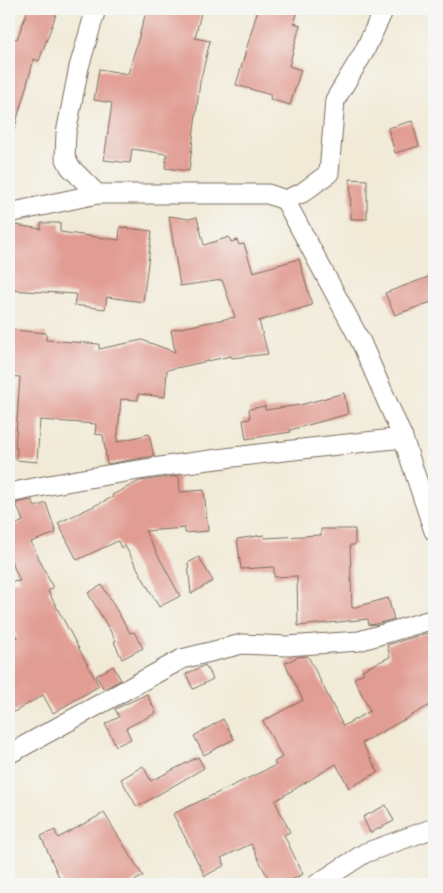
<svg xmlns="http://www.w3.org/2000/svg" width="443" height="893" viewBox="0 0 443 893" font-family="Mali,sans-serif">
  <style>
    .building { fill: #e19c93 }
    .lines { fill: none; stroke-linecap: round; stroke-linejoin: round }
    .minor-casing { stroke: #7b6d5f; stroke-width: 21 }
    .minor { stroke: #fff; stroke-width: 19 }
  </style>
  <rect width="100%" height="100%" fill="#f6f6f2"/>
  <filter id="ink" filterUnits="userSpaceOnUse"><feTurbulence type="fractalNoise" baseFrequency=".02" numOctaves="2"/><feDisplacementMap in="SourceGraphic" scale="10" xChannelSelector="R" yChannelSelector="G"/><feConvolveMatrix kernelMatrix="1 2 1 2 8 2 1 2 1" color-interpolation-filters="sRGB"/></filter>
  <filter id="wash" filterUnits="userSpaceOnUse"><feTurbulence type="fractalNoise" baseFrequency=".0096" numOctaves="4" result="noise"/><feDisplacementMap in="SourceGraphic" scale="20" xChannelSelector="R" yChannelSelector="G"/><feGaussianBlur stdDeviation="1.12" result="paint"/><feColorMatrix in="noise" values="0 0 0 0 0 0 0 0 0 0 0 0 0 0 0 0 0 1.4 0 .05"/><feComposite in="paint" operator="in"/></filter>
  <g filter="url(#wash)">
    <rect width="100%" height="100%" fill="#f1ead7"/>
    <g id="blocks">
      <g class="building">
        <polygon points="28,9 58,9 39,61 34,59 14,130 9,130 9,36 17,39"/>
        <polygon points="147,9 202,9 195,38 210,41 200,82 189,171 165,168 167,154 132,149 130,163 104,160 112,103 94,100 99,69 128,74"/>
        <polygon points="258,9 288,9 298,11 294,23 300,25 289,66 301,70 290,105 270,99 271,95 236,85"/>
        <polygon points="412,121 419,146 395,153 388,128"/>
        <polygon points="350,179 367,180 367,219 351,219"/>
        <polygon points="169,216 189,219 197,217 204,245 229,237 231,242 237,240 239,245 244,244 253,272 299,259 312,305 259,321 268,354 232,358 231,356 167,370 165,397 138,394 138,400 121,399 117,442 149,434 154,456 107,464 103,435 95,434 96,424 40,420 37,462 16,460 17,448 15,448 20,377 9,376 13,330 46,333 46,340 99,344 99,349 142,340 175,352 171,330 235,317 222,280 180,286"/>
        <polygon points="41,223 60,223 60,232 119,240 120,227 152,231 143,302 107,297 105,309 74,305 76,294 9,290 9,224 41,229"/>
        <polygon points="434,275 434,301 395,315 385,293"/>
        <polygon points="344,393 348,414 290,430 291,432 246,439 243,420 250,419 249,409 265,406 265,410 300,405"/>
        <polygon points="179,476 180,492 204,490 208,531 185,533 185,528 145,531 180,596 159,607 125,546 121,548 118,541 77,560 58,523 113,497 112,495 140,481"/>
        <polygon points="32,500 35,507 46,503 56,533 31,542 53,588 48,591 99,686 53,713 43,695 9,715 9,641 17,637 9,622 9,582 20,581 9,556 9,528 23,521 16,503"/>
        <polygon points="321,529 355,529 355,545 350,545 352,608 388,598 394,619 376,624 369,625 368,619 298,626 297,576 274,577 274,567 241,569 237,539 264,535 265,538 321,535"/>
        <polygon points="199,557 213,581 191,594 188,563"/>
        <polygon points="102,585 130,633 134,632 143,648 122,659 114,642 116,641 88,593"/>
        <polygon points="434,631 434,703 362,743 378,772 349,788 336,764 275,801 290,832 284,835 303,874 284,884 271,884 251,844 221,858 225,865 205,876 173,814 276,765 274,762 282,757 263,721 303,700 285,663 298,657 308,656 343,726 370,711 354,678 364,673 362,670 390,657 387,645"/>
        <polygon points="205,665 213,679 193,689 186,674"/>
        <polygon points="113,666 121,680 104,689 96,676"/>
        <polygon points="147,694 156,713 126,728 131,739 116,746 105,724 119,717 115,709"/>
        <polygon points="223,719 234,739 204,755 194,736"/>
        <polygon points="198,757 204,768 137,807 121,779 143,766 151,781"/>
        <polygon points="386,805 394,821 370,833 363,817"/>
        <polygon points="104,813 143,876 129,884 62,884 41,836 55,830 58,838"/>
      </g>
    </g>
  </g>
  <g filter="url(#ink)">
    <use href="#blocks" fill-opacity="0" stroke="#7b6d5f" stroke-width="1"/>
    <g class="lines">
      <g class="minor-casing">
        <g id="minor">
          <polyline points="96,9 79,67 66,133 65,157 70,167 97,194"/>
          <polyline points="384,9 364,52 335,100 329,173 302,193 285,200 361,342 403,438 434,531"/>
          <polyline points="9,213 97,194 268,194 285,200"/>
          <path d="M9 493C139 466 271 452 403 438"/>
          <polyline points="9,754 182,659 242,644 287,646 359,641 434,619"/>
          <polyline points="317,884 365,853 434,828"/>
        </g>
      </g>
      <use href="#minor" class="minor"/>
    </g>
  </g>
  <rect width="443" height="893" fill="none" stroke="#f6f6f2" stroke-width="30"/>
</svg>
